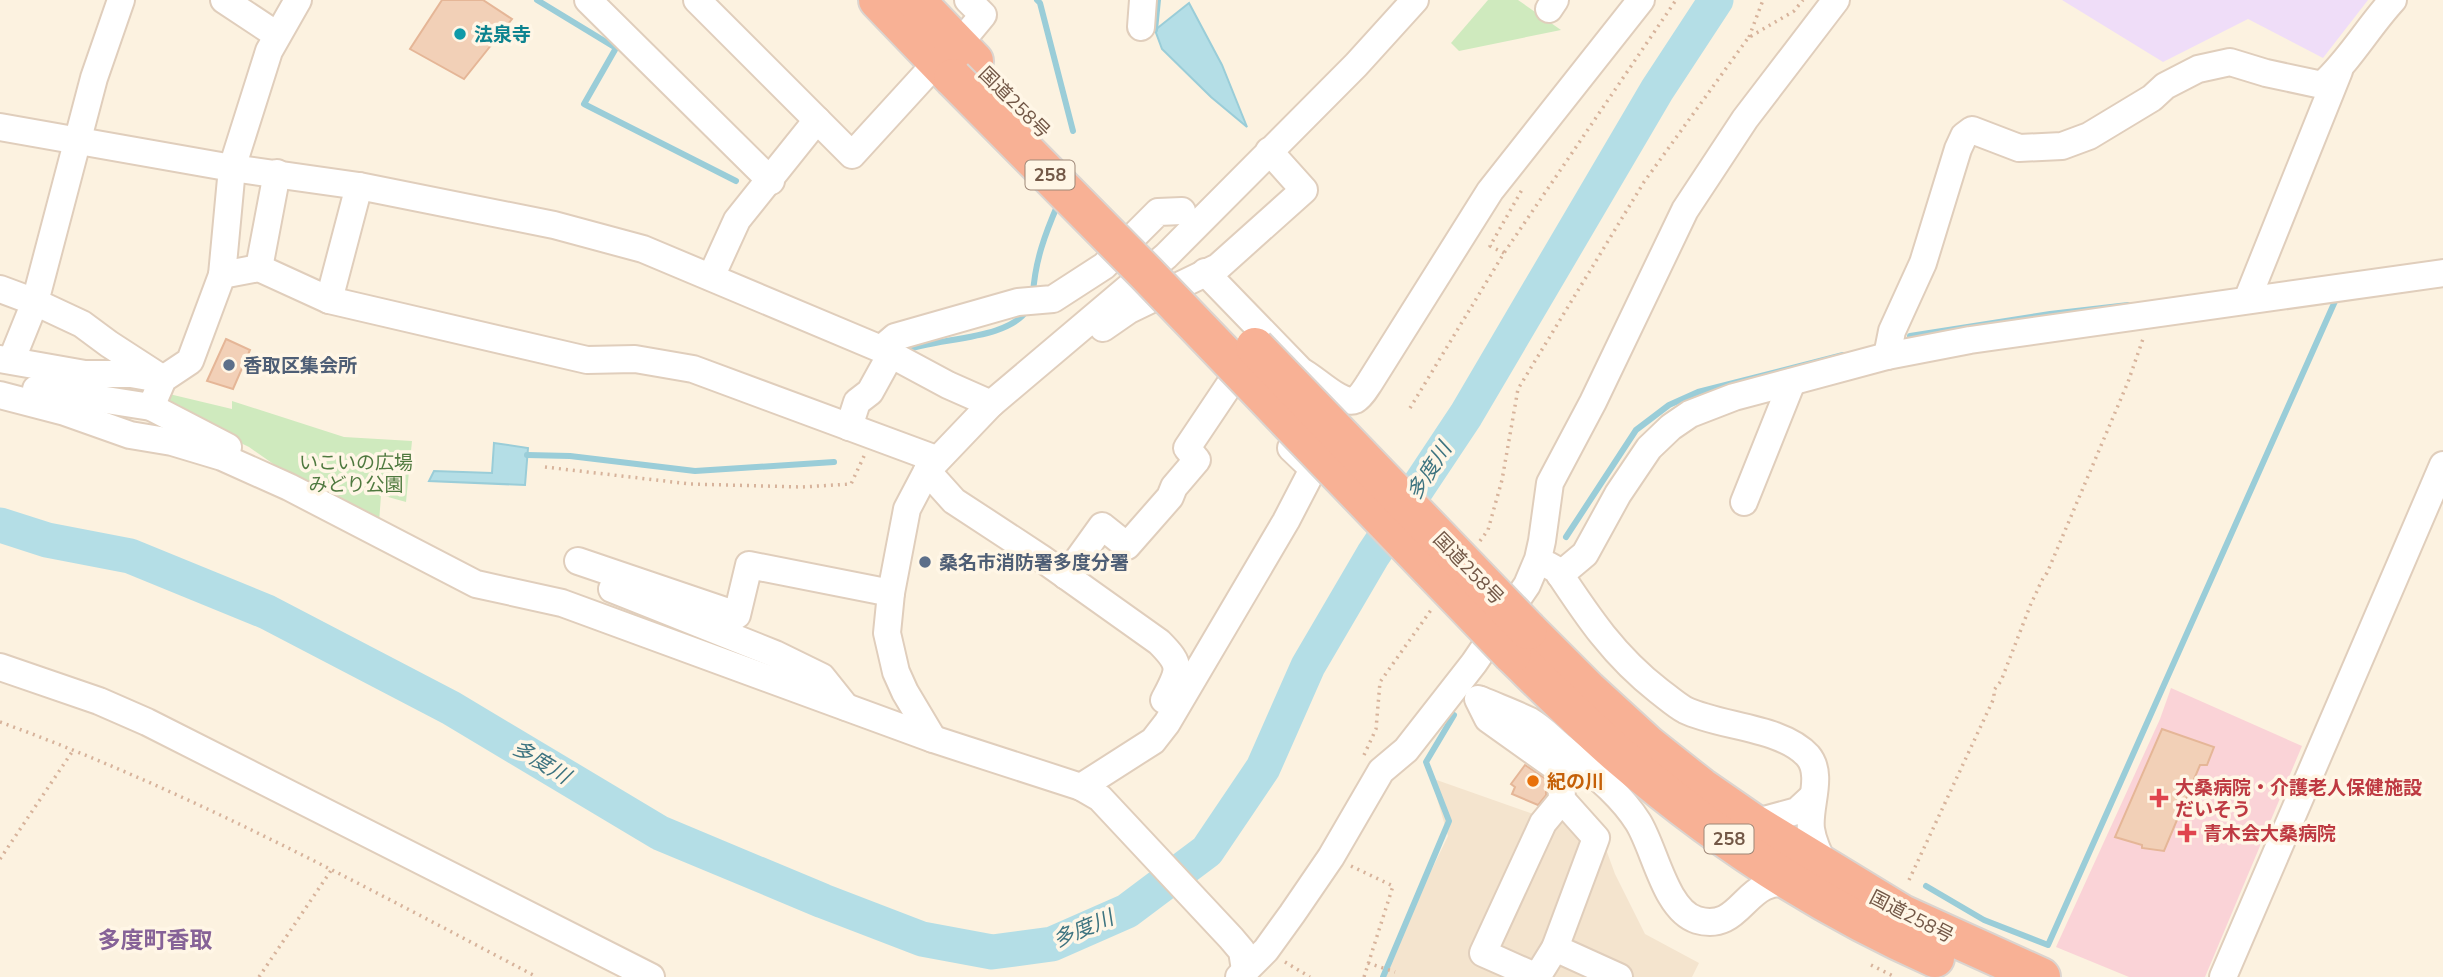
<svg xmlns="http://www.w3.org/2000/svg" width="2443" height="977" viewBox="0 0 2443 977" font-family="'Nunito Sans','Noto Sans JP',sans-serif">
  <style>
    .residential { fill: #f4e4ce }
    .education { fill: #efddf8 }
    .medical { fill: #fad3d7 }
    .green { fill: #cfeabe }
    .water { fill: #b4dee6; stroke: #9acdd8; stroke-width: 2 }
    .lines { fill: none; stroke-linecap: round; stroke-linejoin: round }
    .stream { stroke: #9acdd8; stroke-width: 6 }
    .river { stroke: #b4dee6; stroke-width: 35 }
    .building { fill: #f2d0b7; stroke: #e5b697; stroke-width: 2 }
    .minor-casing { stroke: #e0cebc; stroke-width: 30 }
    .highway-casing { stroke: #dbd4cf; stroke-width: 42 }
    .path { stroke: #d7b39b; stroke-width: 3.5; stroke-dasharray: 2 5; stroke-linecap: butt }
    .minor { stroke: #fff; stroke-width: 26 }
    .highway { stroke: #f8b195; stroke-width: 38 }
    .highway-bridge-casing { stroke: #dbd4cf; stroke-width: 42; stroke-linecap: butt }
    .highway-bridge { stroke: #f8b195; stroke-width: 38 }
    .culture-dot { fill: #0f9aa8; stroke: #fff6e6; stroke-width: 2.5 }
    .service-dot { fill: #5c6f8a; stroke: #fff6e6; stroke-width: 2.5 }
    .food-dot { fill: #e8710a; stroke: #fff6e6; stroke-width: 2.5 }
    .health-dot { fill: #e0444e; stroke: #fff6e6; stroke-width: 2.5 }
    .labels { text-anchor: middle; stroke-width: 7; stroke-linejoin: round; paint-order: stroke }
    .shield { fill: #fff6e6; stroke: #9d8777; stroke-width: 2 }
    .shield-label { font-size: 18px; font-weight: bold; fill: #735847 }
    .culture-label { font-size: 19px; font-weight: bold; fill: #0d838f; stroke: #fff6e6; text-anchor: start }
    .street-label { font-size: 19px; fill: #735847; stroke: #fff6e6 }
    .service-label { font-size: 19px; font-weight: bold; fill: #4e5e75; stroke: #fff6e6; text-anchor: start }
    .park-label { font-size: 19px; fill: #4f793f; stroke: #fff6e6 }
    .food-label { font-size: 19px; font-weight: bold; fill: #c56008; stroke: #fff6e6; text-anchor: start }
    .health-label { font-size: 19px; font-weight: bold; fill: #be3a42; stroke: #fff6e6; text-anchor: start }
    .water-label { font-size: 21px; font-style: italic; fill: #3e7480; stroke: #fff6e6 }
    .quarter-label { font-size: 23px; font-weight: bold; fill: #866297; stroke: #fff6e6 }
  </style>
  <rect width="100%" height="100%" fill="#fcf2e0"/>
  <polygon class="residential" points="1431,778 1536,815 1599,830 1615,874 1645,934 1699,963 1692,977 1385,977 1417,900 1448,836"/>
  <polygon class="education" points="2062,0 2368,0 2323,58 2248,19 2163,62"/>
  <polygon class="medical" points="2171,688 2302,746 2205,977 2129,977 2056,947 2160,719"/>
  <g class="green">
    <polygon points="1488,0 1518,0 1561,30 1459,51 1451,43"/>
    <polygon points="165,393 232,409 232,401 344,437 412,441 406,502 381,495 379,523 305,486 249,447 160,404"/>
  </g>
  <g class="water">
    <polygon points="1189,3 1222,65 1247,127 1211,97 1162,49 1155,30"/>
    <polygon points="494,443 528,448 525,485 429,481 434,471 492,473"/>
  </g>
  <g class="lines">
    <g class="stream">
      <polyline points="537,0 616,48 584,104 736,181"/>
      <polyline points="1037,0 1040,3 1073,131"/>
      <polyline points="1155,30 1158,0"/>
      <path d="M1033 294C1035 261 1045 234 1058 204"/>
      <polyline points="1910,336 2050,314 2128,305"/>
      <path d="M904 351C937 337 1008 341 1028 309"/>
      <polyline points="527,455 570,456 695,471 834,462"/>
      <polyline points="1566,537 1636,430 1669,405 1698,392 1843,355"/>
      <polyline points="1926,886 1984,920 2048,945 2336,299"/>
      <polyline points="1383,977 1449,821 1426,762 1454,715"/>
    </g>
    <polyline class="river" points="0,525 47,540 130,556 267,612 451,708 660,833 823,901 922,939 992,952 1052,944 1127,911 1207,851 1263,768 1308,666 1373,555 1466,415 1657,90 1716,0"/>
  </g>
  <g class="building">
    <polygon points="442,0 483,0 512,19 464,79 410,49"/>
    <polygon points="226,339 250,350 233,389 207,381"/>
    <polygon points="2162,729 2214,747 2207,765 2200,765 2164,851 2142,848 2142,845 2115,837"/>
    <polygon points="1525,765 1546,779 1546,795 1538,805 1512,794 1515,787 1511,784"/>
  </g>
  <g class="lines">
    <g class="minor-casing">
      <g id="minor">
        <polyline points="121,0 94,78 35,302 82,324 109,344 163,379"/>
        <polyline points="224,0 277,35"/>
        <polyline points="588,0 771,181"/>
        <polyline points="697,0 852,155 937,62"/>
        <polyline points="1549,9 1555,0"/>
        <polyline points="1141,27 1143,0"/>
        <polyline points="959,44 983,15 968,0"/>
        <polyline points="0,127 232,168 359,186 554,225 643,249 881,349 948,385 991,404"/>
        <polyline points="259,268 277,173"/>
        <path d="M1205 272 1301 371C1314 377 1342 406 1355 400 1361 397 1366 388 1370 382L1490 191 1641 0"/>
        <polyline points="222,275 232,168 269,51 298,0"/>
        <polyline points="711,277 737,220 817,120"/>
        <polyline points="0,289 35,302 12,359"/>
        <polyline points="329,300 359,186"/>
        <polyline points="2247,300 2339,71"/>
        <polyline points="1103,328 1129,310 1218,267 1304,190 1269,151"/>
        <polyline points="881,349 895,337 1018,302 1053,299 1104,266 1158,212 1182,211"/>
        <path d="M1887 356 1892 331 1923 263 1958 149 1964 136 1972 130 2019 148 2062 146 2089 136 2152 98 2165 86 2198 69 2230 62 2266 73 2322 85C2350 60 2368 27 2393 0"/>
        <polyline points="0,359 85,374 131,374 154,378"/>
        <polyline points="36,389 151,407 228,447"/>
        <polyline points="0,395 65,412 130,435 172,442 222,457 289,487 476,584 562,603 933,739 1081,787 1100,798 1231,938 1242,951 1245,970"/>
        <polyline points="151,407 163,379 190,361 222,275 259,268 329,300 587,360 635,359 693,369 936,459"/>
        <polyline points="849,427 857,402 870,392 891,354"/>
        <path d="M927 471 954 501 1041 558 1159 642C1183 666 1180 670 1164 700"/>
        <polyline points="1744,502 1792,382"/>
        <polyline points="578,561 737,615 749,565 891,593"/>
        <path d="M1548 565 1557 570C1588 617 1614 656 1659 691 1667 697 1676 705 1685 710 1720 727 1782 727 1808 756 1824 775 1808 807 1811 829 1813 843 1819 855 1826 868"/>
        <polyline points="1560,575 1585,554 1618,494 1649,448 1671,427 1690,414 1734,397 1887,356 1970,340 2443,273"/>
        <polyline points="1066,576 1102,526 1127,546 1170,497 1174,487 1197,460 1187,448 1248,357"/>
        <polyline points="612,589 775,654 822,677 846,707"/>
        <polyline points="0,667 99,701 147,722 651,977"/>
        <polyline points="1478,699 1488,719 1561,771 1562,800 1596,838 1555,948 1537,977 1483,953 1543,823 1562,800"/>
        <path d="M1481 700C1497 707 1514 713 1530 721 1542 728 1552 739 1563 748 1590 771 1619 792 1638 822 1655 849 1665 910 1697 920 1744 934 1744 871 1795 885"/>
        <polyline points="933,739 905,692 896,672 887,633 891,593 907,509 927,471 991,404 1166,256 1356,65 1415,0"/>
        <polyline points="1081,787 1153,741 1167,723 1286,521 1313,469 1291,448"/>
        <polyline points="1753,823 1797,811 1811,798"/>
        <polyline points="1555,948 1619,977"/>
        <polyline points="1239,977 1266,950 1292,914 1331,857 1381,771 1406,750 1474,663 1527,585 1538,559 1542,541 1550,483 1593,402 1685,210 1745,119 1836,0"/>
        <polyline points="2223,977 2443,465"/>
      </g>
    </g>
    <g class="highway-casing">
      <g id="highway">
        <polyline points="878,0 953,78"/>
        <polyline points="915,0 974,61"/>
        <polyline points="1528,630 1588,690 1648,745 1701,787 1753,823 1902,914 2041,977"/>
        <path d="M1512 654C1548 689 1583 724 1621 757 1715 838 1822 908 1935 958"/>
      </g>
    </g>
    <g class="path">
      <polyline points="1749,37 1763,0"/>
      <polyline points="1504,253 1490,246 1523,188"/>
      <polyline points="1410,408 1504,253 1676,0"/>
      <polyline points="545,467 690,484 802,487 851,484 865,454"/>
      <polyline points="1480,541 1488,530 1502,480 1518,389 1644,182 1748,38 1794,11 1803,0"/>
      <path d="M0 722C187 790 362 885 537 977"/>
      <polyline points="1364,755 1376,729 1380,682 1431,610"/>
      <polyline points="0,859 74,749"/>
      <polyline points="1351,866 1393,886 1364,977"/>
      <path d="M1909 880 1994 698V690L2001 681 2032 601C2038 591 2040 581 2047 573L2128 382 2144 336"/>
      <polyline points="1285,962 1310,977"/>
      <polyline points="1368,963 1395,972"/>
      <polyline points="1871,965 1895,977"/>
      <polyline points="259,977 332,869"/>
    </g>
    <use href="#minor" class="minor"/>
    <use href="#highway" class="highway"/>
    <g class="highway-bridge-casing">
      <g id="highway-bridge">
        <polyline points="953,78 1146,273 1512,654"/>
        <polyline points="1255,347 1528,630"/>
      </g>
    </g>
    <use href="#highway-bridge" class="highway-bridge"/>
  </g>
  <circle class="culture-dot" cx="460" cy="34" r="7"/>
  <g class="service-dot">
    <circle cx="229" cy="365" r="7"/>
    <circle cx="925" cy="562" r="7"/>
  </g>
  <circle class="food-dot" cx="1533" cy="781" r="7"/>
  <g class="health-dot">
    <path d="M2155.5 787.5h7v7h7v7h-7v7h-7v-7h-7v-7h7z"/>
    <path d="M2183.5 822.5h7v7h7v7h-7v7h-7v-7h-7v-7h7z"/>
  </g>
  <g class="labels">
    <g class="shield">
      <rect x="1025.5" y="160.5" width="49" height="29" rx="5"/>
      <rect x="1704.5" y="824.5" width="49" height="29" rx="5"/>
    </g>
    <g class="shield-label">
      <text x="1050" y="181">258</text>
      <text x="1729" y="845">258</text>
    </g>
    <g class="culture-label">
      <text x="474" y="41">法泉寺</text>
    </g>
    <g class="street-label">
      <text transform="translate(1015 102) rotate(45)" y="7">国道258号</text>
      <text transform="translate(1469 568) rotate(46)" y="7">国道258号</text>
      <text transform="translate(1912 916) rotate(27)" y="7">国道258号</text>
    </g>
    <g class="service-label">
      <text x="243" y="372">香取区集会所</text>
      <text x="939" y="569">桑名市消防署多度分署</text>
    </g>
    <g class="park-label">
      <text x="356" y="469">いこいの広場<tspan x="356" dy="22">みどり公園</tspan></text>
    </g>
    <g class="food-label">
      <text x="1547" y="788">紀の川</text>
    </g>
    <g class="health-label">
      <text x="2175" y="794">大桑病院・介護老人保健施設<tspan x="2175" dy="22">だいそう</tspan></text>
      <text x="2203" y="840">青木会大桑病院</text>
    </g>
    <g class="water-label">
      <text transform="translate(1429 471) rotate(-57)" y="7">多度川</text>
      <text transform="translate(541 762) rotate(31)" y="7">多度川</text>
      <text transform="translate(1083 929) rotate(-23)" y="7">多度川</text>
    </g>
    <g class="quarter-label">
      <text x="155" y="948">多度町香取</text>
    </g>
  </g>
</svg>
